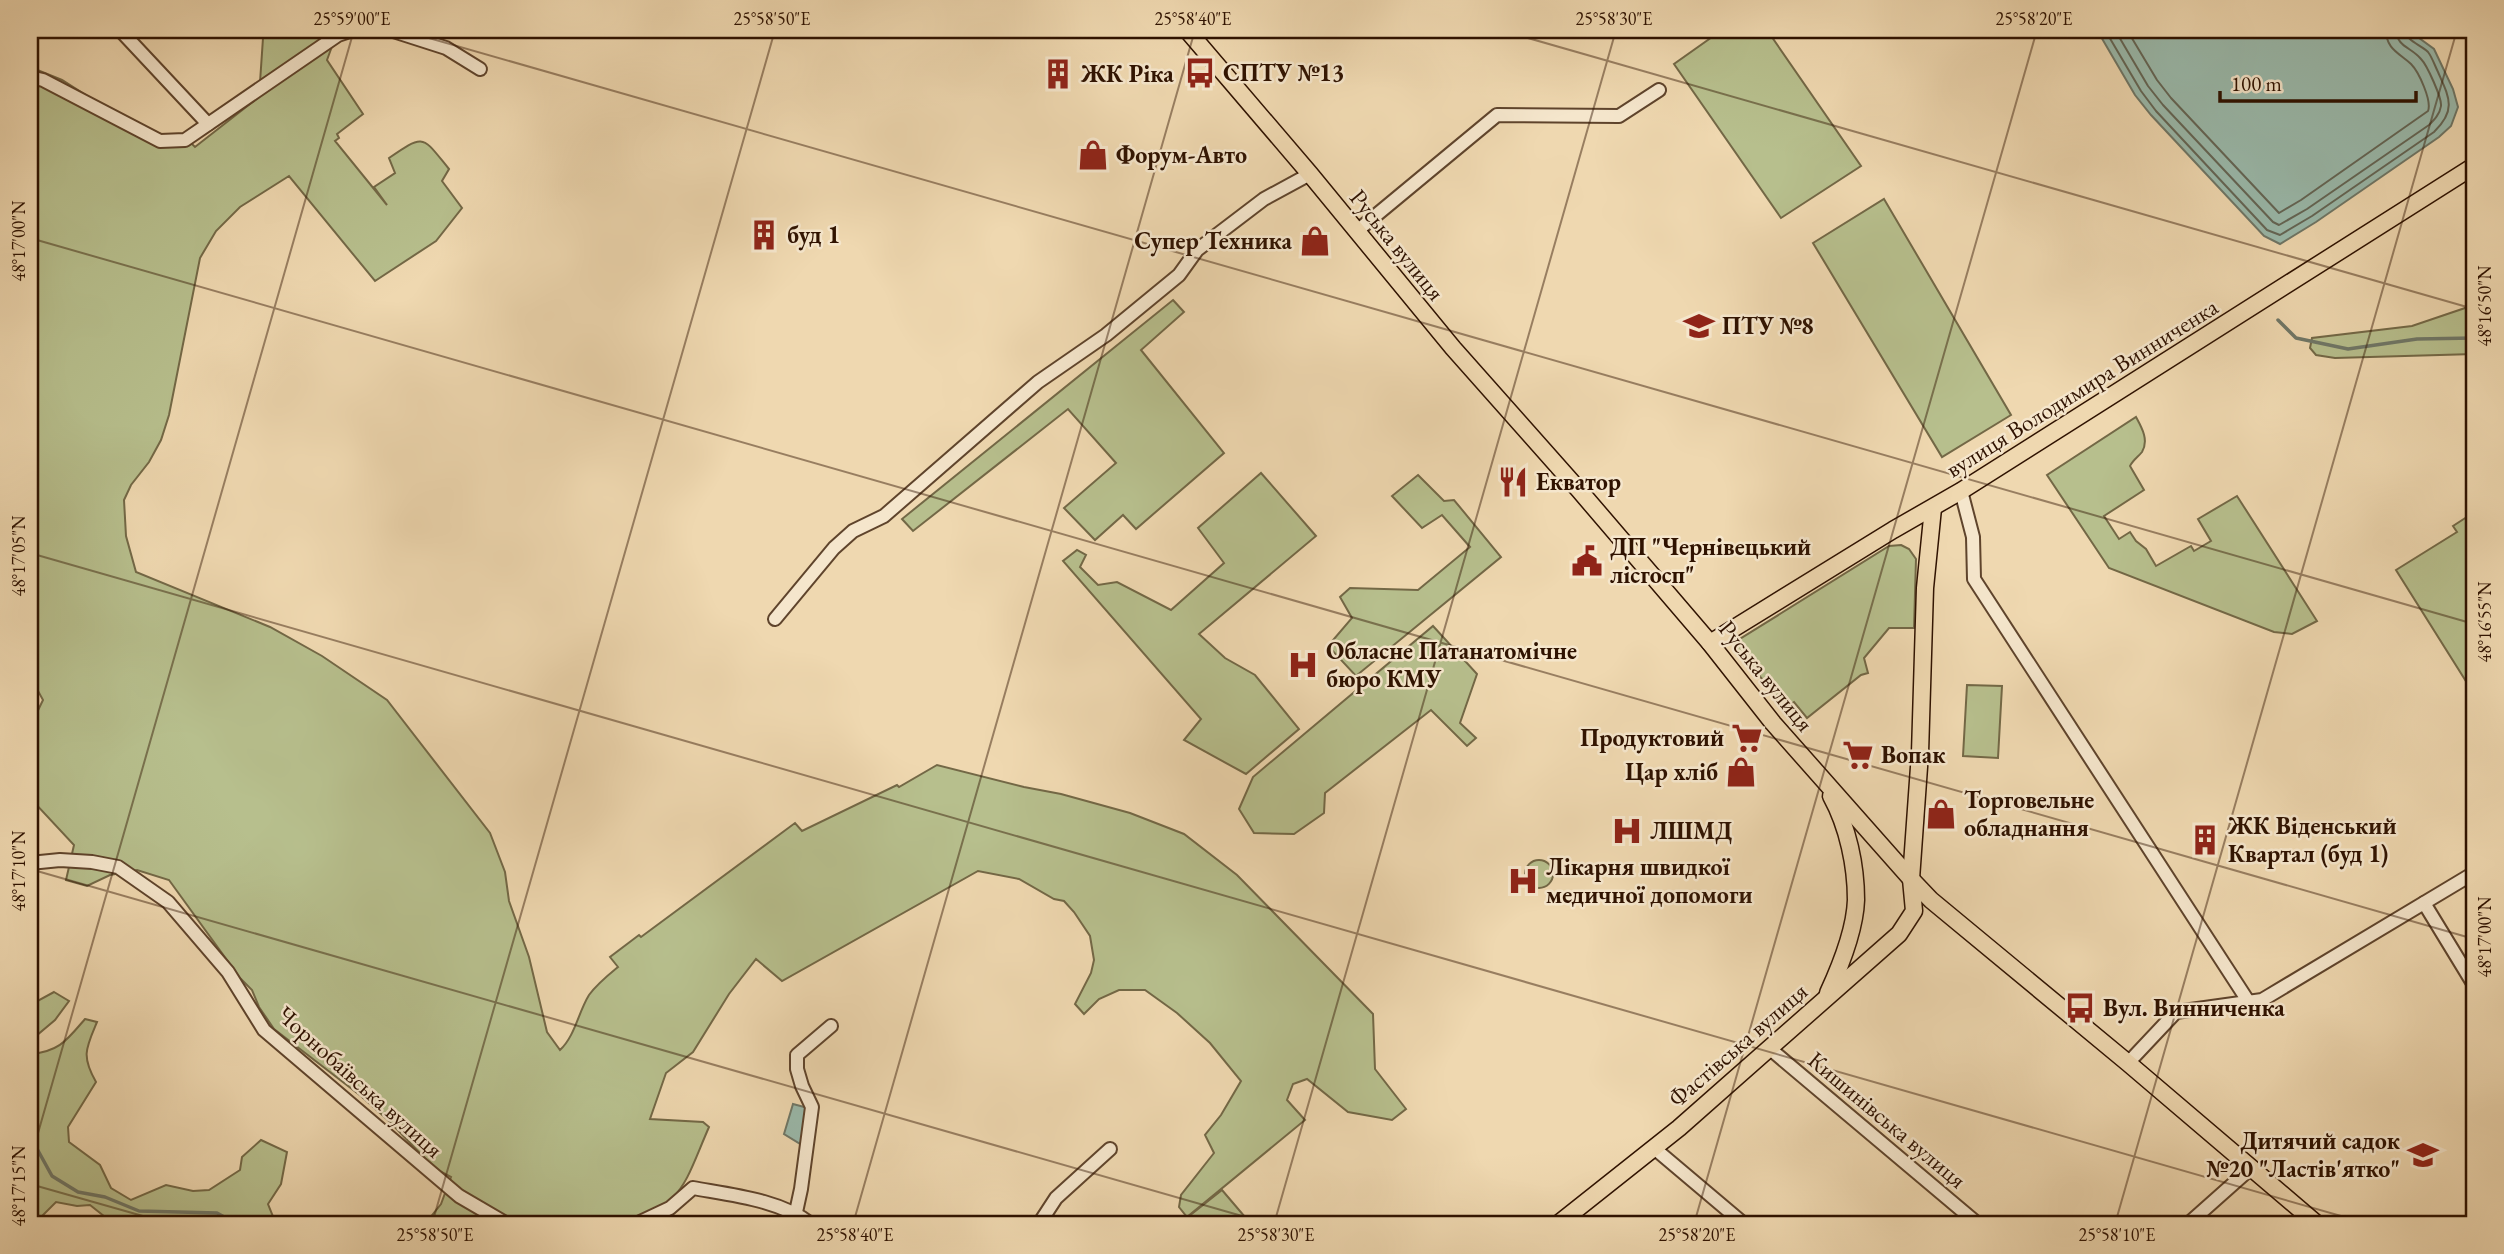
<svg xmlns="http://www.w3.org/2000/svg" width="2504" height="1254" viewBox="0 0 2504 1254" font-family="'EB Garamond',serif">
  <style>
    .green { fill: #b7bf8d; stroke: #736846; stroke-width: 2 }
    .water { fill: #9abaac; stroke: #6f7767; stroke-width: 2 }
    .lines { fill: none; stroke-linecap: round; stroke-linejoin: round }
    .shore { stroke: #646656; stroke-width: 2 }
    .stream { stroke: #6f7767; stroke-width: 3.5 }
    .minor-casing { stroke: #5f442c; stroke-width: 16 }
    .major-casing { stroke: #2f1200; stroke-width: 19 }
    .minor { stroke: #f5e6cc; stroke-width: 12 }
    .major { stroke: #efd8b0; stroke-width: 16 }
    .ticks { fill: none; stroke: #2f1200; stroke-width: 2; stroke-opacity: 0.45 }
    .labels { text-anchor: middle; stroke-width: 5; stroke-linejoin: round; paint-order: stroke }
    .poi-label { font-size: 24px; font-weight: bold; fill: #2f1200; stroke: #f5e6cc; text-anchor: start }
    .street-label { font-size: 24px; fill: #2f1200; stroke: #f5e6cc }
    .neatline { fill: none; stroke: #2f1200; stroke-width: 2.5 }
    .ticks-label { font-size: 18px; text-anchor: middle; fill: #2f1200 }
  </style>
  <rect width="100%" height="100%" fill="#efd8b0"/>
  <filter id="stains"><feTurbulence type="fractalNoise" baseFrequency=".00286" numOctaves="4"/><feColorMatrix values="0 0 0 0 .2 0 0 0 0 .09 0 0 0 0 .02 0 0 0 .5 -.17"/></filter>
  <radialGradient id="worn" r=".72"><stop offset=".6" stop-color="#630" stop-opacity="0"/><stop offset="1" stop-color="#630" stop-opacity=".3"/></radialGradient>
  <g class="green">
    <path d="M257 30H338L327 60 363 114 337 134 339 138 335 141 387 205 374 187 395 173 389 158C425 133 422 136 449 169L442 181 462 208 436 241 375 281 289 176 240 207 216 231 200 258 169 415 161 440 149 462 131 485 124 500 126 536 136 572 270 627 322 656 387 700 490 833 505 872 509 901 529 957 547 1032 560 1050C575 1036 578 1013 589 995 597 984 607 976 618 967L610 957 639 935 641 937 795 823 802 831 897 785 899 787 937 765 1024 787 1061 794 1130 813 1184 834 1237 875 1373 1014 1375 1069 1406 1109 1392 1120 1348 1112 1307 1079 1293 1084 1287 1100 1305 1120 1187 1217 1179 1207 1181 1195 1214 1153 1205 1135 1221 1115 1241 1081 1210 1043 1177 1013 1145 990H1119L1099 999 1084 1014 1075 1004 1091 973 1094 960 1090 936 1074 912 1064 901 1054 899 1019 879 978 871 782 981 756 959 729 994 693 1052 666 1073 650 1119 703 1122 709 1127C682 1189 684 1207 613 1224H425L441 1204 451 1177 434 1168 389 1121 361 1096 274 1029 259 1007 252 990 240 978 169 880 137 870 110 875 87 886 66 880 74 845 33 801 30 803V727L43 700 37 689 30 693V67L62 80 136 127 166 139 184 136 195 147 259 97 263 38Z"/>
    <polygon points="1722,30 1767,30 1861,166 1781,218 1674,64"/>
    <polygon points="1884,199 2011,415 1942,457 1813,243"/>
    <polygon points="1173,300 1184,312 1141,350 1224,453 1136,529 1123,515 1095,540 1064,508 1116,463 1068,409 913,531 902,519"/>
    <polygon points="2474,305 2474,354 2335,358 2316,355 2310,348 2312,338 2412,326"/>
    <path d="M2136 417C2142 428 2149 440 2142 452 2138 457 2133 460 2130 466L2144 490 2104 516 2119 539 2130 532 2136 541 2146 549 2156 566 2191 546 2194 551 2211 541 2198 519 2237 496 2317 621 2292 634 2274 632 2109 568 2047 475Z"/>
    <polygon points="1261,473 1316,536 1199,634 1225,658 1255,675 1299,729 1246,774 1184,740 1201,719 1063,561 1077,550 1086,555 1080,567 1098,585 1117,582 1171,610 1224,563 1198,528"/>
    <polygon points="1418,475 1444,501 1454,500 1501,557 1356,676 1328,646 1352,618 1340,597 1350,588 1418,590 1470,547 1442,515 1422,528 1392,496"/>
    <polygon points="2473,513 2474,516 2474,694 2396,570 2457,532 2453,526"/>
    <polygon points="1901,545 1909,549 1916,559 1914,628 1889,628 1864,658 1868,673 1861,675 1807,718 1794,702 1786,707 1734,646 1735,642 1889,546"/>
    <polygon points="1433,626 1477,674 1460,723 1476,738 1467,746 1431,710 1325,793 1324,813 1294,834 1254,833 1239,809 1253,777"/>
    <polygon points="1967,685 2002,686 1998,758 1963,756"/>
    <circle cx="1539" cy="874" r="14"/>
    <polygon points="54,992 69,1001 55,1020 30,1041 30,1005"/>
    <path d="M85 1019 97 1022C86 1048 81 1056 96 1082L68 1127 69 1142 100 1165 111 1188 131 1200 166 1185 193 1191 209 1190 240 1170 242 1157 261 1140 287 1152 281 1184 268 1204 276 1224H114L90 1205 77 1206 56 1202 35 1223 30 1217V1054C59 1052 67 1040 85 1019Z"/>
    <polygon points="1222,1190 1251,1224 1179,1224"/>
  </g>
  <g class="water">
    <polygon points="2097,30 2408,30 2434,49 2453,89 2458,107 2451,126 2439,137 2316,222 2280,244 2264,236 2151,115 2135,95"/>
    <polygon points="793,1104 808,1108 802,1145 784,1134"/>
  </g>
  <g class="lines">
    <g class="shore">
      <path d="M2105 30 2141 91 2156 111 2267 230 2280 235 2312 216 2434 132C2457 110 2449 97 2438 72 2435 66 2432 57 2428 52 2420 44 2407 42 2405 30"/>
      <path d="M2115 30 2148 86 2163 105 2273 222 2279 225 2307 209 2429 125C2434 120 2440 114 2441 106 2442 98 2427 65 2421 59 2411 47 2397 47 2396 30"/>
      <path d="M2127 30 2157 80 2171 98 2279 213 2301 200 2428 111C2432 101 2419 72 2411 64 2399 53 2386 49 2386 30"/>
    </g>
    <g class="stream">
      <polyline points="2278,320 2296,338 2348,349 2417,339 2474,338"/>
      <polyline points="30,1136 52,1176 78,1192 105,1197 139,1211 217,1213 237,1224"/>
    </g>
    <g class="minor-casing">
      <g id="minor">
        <polyline points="120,30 208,124"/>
        <polyline points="390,30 446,48 480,69"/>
        <polyline points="30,77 43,80 160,141 185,140 338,35 353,30"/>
        <polyline points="1357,231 1497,115 1619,116 1659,90"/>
        <polyline points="1961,491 1973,537 1974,579 2248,1001"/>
        <polyline points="775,619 834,548 853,531 884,516 1038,382 1106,335 1179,275 1197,250 1264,199 1310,174"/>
        <polyline points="30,863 60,860 92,862 118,867 168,902 228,972 264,1030 459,1196 507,1224"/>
        <polyline points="2424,903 2474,985"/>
        <polyline points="1769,1048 1978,1224"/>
        <polyline points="2128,1063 2176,1012 2262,1000 2474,873"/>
        <polyline points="1654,1148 1744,1224"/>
        <polyline points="796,1212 801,1189 812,1107 802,1086 797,1069 797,1055 831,1026"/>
        <path d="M636 1224 670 1208 693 1188C732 1195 780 1200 811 1224"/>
        <polyline points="1039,1224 1056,1198 1110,1149"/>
        <polyline points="2188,1224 2251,1168"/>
      </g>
    </g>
    <g class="major-casing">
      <g id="major">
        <polyline points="1187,30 1310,174 1453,348 1579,490 1710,643 1773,723 1911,879 1931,900 2128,1063 2317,1224"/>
        <polyline points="1710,643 1893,530 1961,491 2474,166"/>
        <path d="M1828 993C1840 967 1855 929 1856 900 1856 866 1848 827 1831 796"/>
        <polyline points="1558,1224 1679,1128 1899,934 1914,911 1911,879 1920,753 1925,588 1933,508"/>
      </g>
    </g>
    <use href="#minor" class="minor"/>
    <use href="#major" class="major"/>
  </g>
  <path class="ticks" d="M401 30 2474 624M1500 30 2474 309M30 238 2474 939M30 553 2369 1224M30 869 1270 1224M30 1161 354 30M30 1184 171 1224M432 1224 775 30M853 1224 1195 30M1274 1224 1616 30M1694 1224 2037 30M2115 1224 2457 30"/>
  <defs>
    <g id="bus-bare" transform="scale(2.415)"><path d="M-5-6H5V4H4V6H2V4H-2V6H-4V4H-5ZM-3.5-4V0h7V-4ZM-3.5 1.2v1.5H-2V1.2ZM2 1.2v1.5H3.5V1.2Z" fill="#8f2418" stroke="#f5e6cc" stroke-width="2.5" paint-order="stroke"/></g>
    <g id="building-bare" transform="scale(2.415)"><path d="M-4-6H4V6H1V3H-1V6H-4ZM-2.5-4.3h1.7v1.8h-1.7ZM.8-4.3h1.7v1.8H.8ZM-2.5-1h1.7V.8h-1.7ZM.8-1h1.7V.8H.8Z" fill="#8f2418" stroke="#f5e6cc" stroke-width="2.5" paint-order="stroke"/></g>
    <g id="shop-bare" transform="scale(2.415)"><path d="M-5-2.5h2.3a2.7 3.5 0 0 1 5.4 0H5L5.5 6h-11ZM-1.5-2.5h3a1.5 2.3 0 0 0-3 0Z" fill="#8f2418" stroke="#f5e6cc" stroke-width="2.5" paint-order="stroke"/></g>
    <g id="university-bare" transform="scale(2.415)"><path d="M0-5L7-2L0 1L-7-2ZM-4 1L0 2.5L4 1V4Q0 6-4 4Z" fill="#8f2418" stroke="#f5e6cc" stroke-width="2.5" paint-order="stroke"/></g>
    <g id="restaurant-bare" transform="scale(2.415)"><path d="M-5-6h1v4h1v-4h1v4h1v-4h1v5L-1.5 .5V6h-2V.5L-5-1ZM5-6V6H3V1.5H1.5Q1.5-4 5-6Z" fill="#8f2418" stroke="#f5e6cc" stroke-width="2.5" paint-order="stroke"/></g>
    <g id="civic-bare" transform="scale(2.415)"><path d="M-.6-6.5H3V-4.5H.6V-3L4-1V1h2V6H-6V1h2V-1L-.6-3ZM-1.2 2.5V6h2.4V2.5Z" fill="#8f2418" stroke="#f5e6cc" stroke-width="2.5" paint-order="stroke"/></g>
    <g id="hospital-bare" transform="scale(2.415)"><path d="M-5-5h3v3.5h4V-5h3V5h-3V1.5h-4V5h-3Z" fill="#8f2418" stroke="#f5e6cc" stroke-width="2.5" paint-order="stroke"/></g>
    <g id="supermarket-bare" transform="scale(2.415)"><path d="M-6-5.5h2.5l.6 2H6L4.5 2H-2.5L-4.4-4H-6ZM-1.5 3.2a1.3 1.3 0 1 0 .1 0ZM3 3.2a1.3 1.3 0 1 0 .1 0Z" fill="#8f2418" stroke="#f5e6cc" stroke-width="2.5" paint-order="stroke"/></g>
    <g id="school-bare" transform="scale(2.415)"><path d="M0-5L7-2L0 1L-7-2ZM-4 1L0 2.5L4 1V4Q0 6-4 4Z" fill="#8f2418" stroke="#f5e6cc" stroke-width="2.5" paint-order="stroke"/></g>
  </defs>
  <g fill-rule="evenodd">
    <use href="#bus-bare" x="1200" y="73"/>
    <use href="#building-bare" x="1058" y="74"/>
    <use href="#shop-bare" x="1093" y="155"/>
    <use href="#building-bare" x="764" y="235"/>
    <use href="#shop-bare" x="1315" y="241"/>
    <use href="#university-bare" x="1699" y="326"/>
    <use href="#restaurant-bare" x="1513" y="482"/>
    <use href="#civic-bare" x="1587" y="561"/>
    <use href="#hospital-bare" x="1303" y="665"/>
    <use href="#supermarket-bare" x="1747" y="738"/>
    <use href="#supermarket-bare" x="1858" y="755"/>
    <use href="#shop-bare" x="1741" y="772"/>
    <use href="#shop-bare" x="1941" y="814"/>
    <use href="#hospital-bare" x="1627" y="831"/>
    <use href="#building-bare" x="2205" y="840"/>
    <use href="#hospital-bare" x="1523" y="881"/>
    <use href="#bus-bare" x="2080" y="1008"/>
    <use href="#school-bare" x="2423" y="1155"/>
  </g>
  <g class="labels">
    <g class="poi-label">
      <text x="1223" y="81">СПТУ №13</text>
      <text x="1081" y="82">ЖК Ріка</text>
      <text x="1116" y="163">Форум-Авто</text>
      <text x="787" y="243">буд 1</text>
      <text x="1292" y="249" text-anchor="end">Супер Техника</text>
      <text x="1722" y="334">ПТУ №8</text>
      <text x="1536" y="490">Екватор</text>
      <text x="1610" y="555">ДП "Чернівецький<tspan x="1610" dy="28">лісгосп"</tspan></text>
      <text x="1326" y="659">Обласне Патанатомічне<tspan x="1326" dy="28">бюро КМУ</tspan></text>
      <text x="1724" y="746" text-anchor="end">Продуктовий</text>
      <text x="1881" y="763">Вопак</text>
      <text x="1718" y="780" text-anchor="end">Цар хліб</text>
      <text x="1964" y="808">Торговельне<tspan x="1964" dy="28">обладнання</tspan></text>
      <text x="2228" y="834">ЖК Віденський<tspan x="2228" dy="28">Квартал (буд 1)</tspan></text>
      <text x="1650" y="839">ЛШМД</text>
      <text x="1546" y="875">Лікарня швидкої<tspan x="1546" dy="28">медичної допомоги</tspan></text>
      <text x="2103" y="1016">Вул. Винниченка</text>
      <text x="2400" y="1149" text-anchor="end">Дитячий садок<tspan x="2400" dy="28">№20 "Ластів'ятко"</tspan></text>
    </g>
    <g class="street-label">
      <text transform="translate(1397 245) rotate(51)" y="8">Руська вулиця</text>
      <text transform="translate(2082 388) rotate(-32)" y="8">вулиця Володимира Винниченка</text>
      <text transform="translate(1766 676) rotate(51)" y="8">Руська вулиця</text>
      <text transform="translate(1738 1045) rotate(-41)" y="8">Фастівська вулиця</text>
      <text transform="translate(360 1082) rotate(42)" y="8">Чорнобаївська вулиця</text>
      <text transform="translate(1887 1120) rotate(40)" y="8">Кишинівська вулиця</text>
    </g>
  </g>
  <rect width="2504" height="1254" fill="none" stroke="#efd8b0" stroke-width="77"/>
  <path d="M2220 91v10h196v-10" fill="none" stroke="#2f1200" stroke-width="3.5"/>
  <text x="2231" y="91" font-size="21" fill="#2f1200" stroke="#f5e6cc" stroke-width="5" paint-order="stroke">100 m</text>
  <rect x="38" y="38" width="2428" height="1178" class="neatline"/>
  <g class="ticks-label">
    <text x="352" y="25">25°59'00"E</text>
    <text x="772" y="25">25°58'50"E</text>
    <text x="1193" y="25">25°58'40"E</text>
    <text x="1614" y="25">25°58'30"E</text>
    <text x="2034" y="25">25°58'20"E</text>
    <text transform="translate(19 241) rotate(-90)" y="6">48°17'00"N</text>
    <text transform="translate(2485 306) rotate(-90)" y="6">48°16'50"N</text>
    <text transform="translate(19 556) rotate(-90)" y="6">48°17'05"N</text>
    <text transform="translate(2485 622) rotate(-90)" y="6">48°16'55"N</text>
    <text transform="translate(19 871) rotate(-90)" y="6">48°17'10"N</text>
    <text transform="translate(2485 937) rotate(-90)" y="6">48°17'00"N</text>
    <text transform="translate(19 1186) rotate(-90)" y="6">48°17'15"N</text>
    <text x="435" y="1241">25°58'50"E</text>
    <text x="855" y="1241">25°58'40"E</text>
    <text x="1276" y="1241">25°58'30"E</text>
    <text x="1697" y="1241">25°58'20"E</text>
    <text x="2117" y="1241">25°58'10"E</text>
  </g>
  <rect width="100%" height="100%" filter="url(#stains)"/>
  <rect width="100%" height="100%" fill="url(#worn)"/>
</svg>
